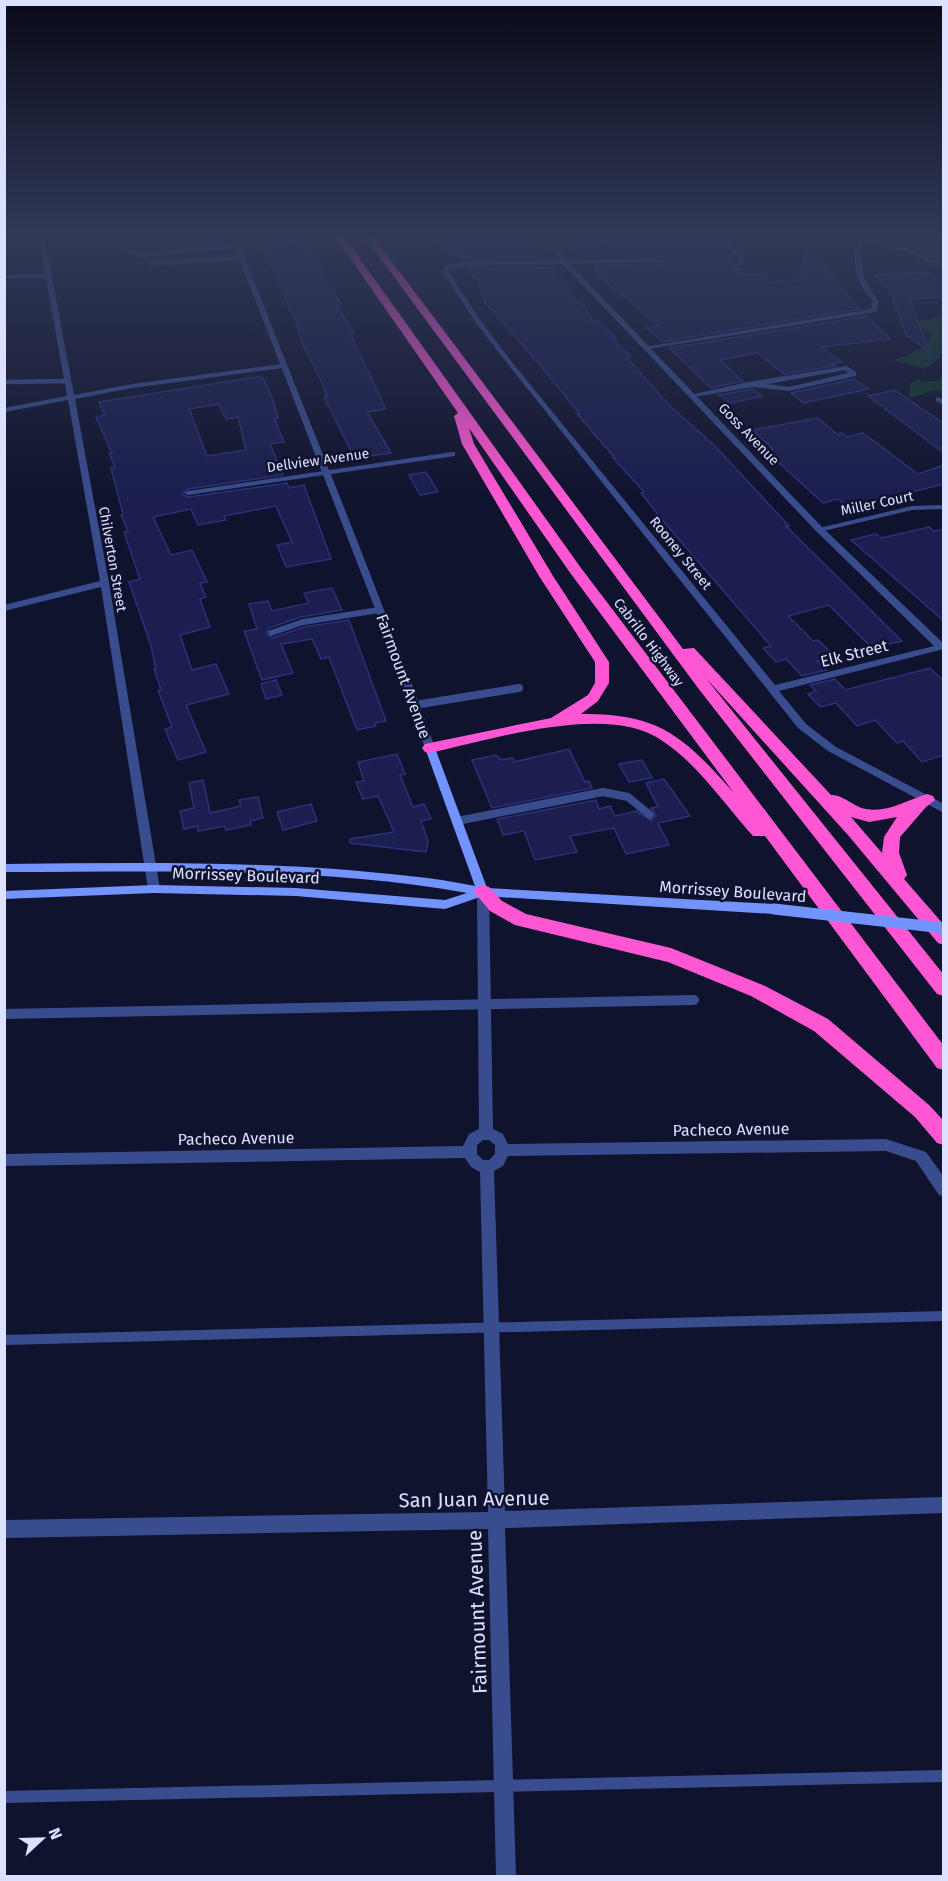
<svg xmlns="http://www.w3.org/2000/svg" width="948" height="1881" viewBox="0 0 948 1881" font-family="'Fira Sans',sans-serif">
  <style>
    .green { fill: #13372c }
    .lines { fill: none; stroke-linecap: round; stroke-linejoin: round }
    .stream { stroke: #09334d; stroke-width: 4 }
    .building { fill: #1b1e4e; stroke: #2c317b; stroke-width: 1.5; fill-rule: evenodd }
    .service-far4 { stroke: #394c8d; stroke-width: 4.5 }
    .service-far3 { stroke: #394c8d; stroke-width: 6 }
    .service-far2 { stroke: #394c8d; stroke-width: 8 }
    .service-far1 { stroke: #394c8d; stroke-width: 10 }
    .service { stroke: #394c8d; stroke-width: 12 }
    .minor { fill: #394c8d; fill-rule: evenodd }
    .tertiary { fill: #394c8d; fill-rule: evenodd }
    .secondary { fill: #7393ff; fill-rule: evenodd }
    .motorway { fill: #ff57d3; fill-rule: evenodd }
    .secondary-bridge { stroke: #7393ff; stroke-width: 11 }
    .labels { text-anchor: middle; stroke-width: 5; stroke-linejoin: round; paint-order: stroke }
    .far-street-label { font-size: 14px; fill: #dce1ff; stroke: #10132d }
    .street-label { font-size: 16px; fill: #dce1ff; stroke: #10132d }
    .near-street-label { font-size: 20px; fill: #dce1ff; stroke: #10132d }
  </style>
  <rect width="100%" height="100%" fill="#10132d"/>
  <g class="green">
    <polygon points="863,235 943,235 943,262"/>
    <path d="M943 316V354L937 355 941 357 924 369 893 360C906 358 913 350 926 347L932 334 911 323Z"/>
    <path d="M943 377V391C928 388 923 397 909 397L910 383 919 379 922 382 939 381Z"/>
  </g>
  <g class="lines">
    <polyline class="stream" points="930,364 934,360 934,354 944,344"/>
  </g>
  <g class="building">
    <polygon points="430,235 522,235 524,242 530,242 537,258 467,260 466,256 449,255"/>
    <polygon points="565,235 596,235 598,242 704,235 734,263 732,267 740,269 745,275 763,273 771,282 799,280 807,241 836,278 836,283 860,309 662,342 646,327 658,326 617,290 613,290 603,278 600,278 595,266 664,264 666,262 664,258 581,256"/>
    <polygon points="295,241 297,246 306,245 315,262 320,262 328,285 341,304 336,305 354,332 350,333 386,409 367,412 391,453 363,457 362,454 353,455 324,397 327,396 320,378 302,343 296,322 262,245"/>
    <polygon points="541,267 553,268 556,278 561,278 578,303 582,303 593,322 598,321 616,338 612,338 631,357 627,358 670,406 715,446 789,526 786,526 902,641 872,648 829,605 788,616 813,641 818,640 834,656 817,661 826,670 802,676 786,659 776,662 763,648 771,646 664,522 641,493 644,492 613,458 615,458 577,414 580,414 540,365 485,302 477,276 473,276 470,268"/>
    <polygon points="924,272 944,281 944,297 909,299 930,352 910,337 907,337 890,292 875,275"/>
    <polygon points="867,316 890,339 822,347 842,362 832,364 835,366 784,374 758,353 720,360 743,381 711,388 669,348"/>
    <path d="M262 376 273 400 278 418H274L284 442 270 444 283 475 188 489 182 494 188 497 287 483 289 488 304 485 331 559 286 567 277 545 292 542 276 506 224 516 226 520 198 525 191 509 153 517 171 555 192 550 207 582 200 583 206 597 200 599 210 627 180 635 192 670 216 664 229 694 186 705 206 752 178 760 165 729 172 727 158 690H161L154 669H156L151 646 129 582 140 579 124 532 128 531 121 515 123 514 111 468 115 467 109 453H112L96 417 105 415 99 402ZM219 404 226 419 238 417 246 450 207 456 189 409Z"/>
    <polygon points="854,379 868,389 803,403 791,393"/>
    <polygon points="753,389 762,396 731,403 719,395"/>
    <polygon points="895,390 944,424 944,453 868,396"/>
    <polygon points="818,418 837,434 842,433 847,437 863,433 918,474 944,465 944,484 849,508 838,499 823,503 766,451 773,449 752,430"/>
    <polygon points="426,472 438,492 420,495 409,475"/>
    <polygon points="929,527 934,531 944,529 944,621 851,540 876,534 882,538"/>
    <polygon points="332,588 342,610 301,617 269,628 266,634 272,638 304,627 349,620 386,721 375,723 376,726 357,730 329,657 321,659 312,639 281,644 293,673 262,680 244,631 257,629 249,604 268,601 272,611 309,603 304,593"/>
    <polygon points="930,668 944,681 944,755 922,762 903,741 897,743 875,720 857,726 836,703 820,707 808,694 816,691 810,685 835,679 845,690"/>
    <polygon points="276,680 282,695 266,699 261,684"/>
    <polygon points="569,749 585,782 589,781 592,788 492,808 472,760 496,755 501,760 513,758 514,762"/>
    <polygon points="397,754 405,774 400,775 413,807 424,804 431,819 421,821 428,841 426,852 350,843 350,839 394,832 378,796 363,799 356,782 364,781 358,762"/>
    <polygon points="642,760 652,778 629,782 619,764"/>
    <polygon points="664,779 690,816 658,823 669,845 626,854 614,828 570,836 577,852 535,860 524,831 503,835 497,819 596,800 599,809 610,806 615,816 636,811 652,821 656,815 651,808 658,807 646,783"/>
    <polygon points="203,780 210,813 241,806 239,800 258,797 263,818 250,821 251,825 226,830 225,826 198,831 198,826 184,829 180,811 194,808 189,783"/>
    <polygon points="311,804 317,821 283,830 277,812"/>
  </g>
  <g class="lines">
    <g class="service-far4">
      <polyline points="129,251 140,255 237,246"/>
      <polyline points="151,263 242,258"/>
      <polyline points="4,382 68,381"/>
    </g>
    <polyline class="service-far3" points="271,633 303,622 379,610"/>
    <g class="service-far2">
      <polyline points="415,705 519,688"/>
      <polyline points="457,821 603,792 628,797 650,815"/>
    </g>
    <g class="service-far1">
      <polyline points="4,1014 694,1000"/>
      <polyline points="4,1340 944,1316"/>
    </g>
    <polyline class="service" points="4,1797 944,1776"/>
    <g class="minor">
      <polygon points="38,235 44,235 74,395 132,384 282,364 286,366 282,368 132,388 75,399 109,583 160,889 154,893 148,889 101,587 4,611 4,605 100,581 68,400 4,412 4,408 67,396 46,278 4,279 4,275 45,274"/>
      <polygon points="717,235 723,235 745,259 739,267 734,266 739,259"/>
      <path d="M851 235C878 235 918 253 944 264V268L908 253 867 241 862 246C860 272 863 280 879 301L876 312 648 349 645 347 871 309 873 301C856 281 853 271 856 245L862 239Z"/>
      <polygon points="662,259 664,262 565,264 562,262 565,260"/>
      <path d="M847 366 856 372V376L789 391 753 387 694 397 690 395 748 382ZM845 370 848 373 789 387 768 384Z"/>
      <polygon points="936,397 944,399 944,405 936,401"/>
      <polygon points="452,452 455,452 455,456 188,495 184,493 188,491"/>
      <polygon points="940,505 944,506 943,509 912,510 819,532 815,529 912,506"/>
      <path d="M483 888 489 892 493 1129 503 1134 508 1144 886 1139 926 1152 944 1177V1196L939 1195 916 1161 886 1151 508 1156 503 1166 494 1171 505 1511 944 1497V1513L505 1528 516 1876H496L488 1529 4 1538V1520L488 1512 480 1172 471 1167 465 1158 4 1166V1154L463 1146 469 1134 479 1129 477 892ZM483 1140H489L495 1145V1154L489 1160H483L477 1154V1145Z"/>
    </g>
    <g class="tertiary">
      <path d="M230 235H236C302 406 374 575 435 748L434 750 430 752 425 748 379 619Z"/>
      <path d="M540 235H546L567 261 822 527 944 644V649L779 691 806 724 836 747 944 804V813L828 751 798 728 507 363 476 323 442 271 448 265 463 262 560 260ZM563 264 816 531 934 646 775 685 511 361 481 321 448 271 452 268 463 266Z"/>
    </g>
    <path class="secondary" d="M430 744 435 748 487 888 774 904 780 909 774 914 483 896 445 909 296 896 154 893 4 899V891L154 885 296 888 445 900 467 893C315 866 158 872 4 872V864C119 863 234 861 348 870 390 874 433 877 475 886L425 748Z"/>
    <g class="motorway">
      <path d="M334 235H343L581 568 944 1046V1070L937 1068 765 836H753C724 804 696 761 658 738 604 704 489 740 430 753L425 752 422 748 425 744 551 718 588 695 595 683V662L539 576 462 444 454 416 458 413ZM469 428 571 574 734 793C684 737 660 713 581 714L598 701 609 683V662L553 576 474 444Z"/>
      <path d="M363 235H372L683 649 694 648 831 795C843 794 853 807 866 809 888 813 907 800 927 794L933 796 935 800 926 807 900 837 899 853 907 875 904 879 944 925V945L938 943 848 835 705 677 944 975V996L937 994 698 688ZM851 817 869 822 897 817 884 837 882 853Z"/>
      <polygon points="483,885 489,887 502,901 526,914 671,948 765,986 828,1019 929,1105 944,1121 944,1145 937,1143 915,1117 814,1031 751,996 668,962 515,925 490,911 474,892 477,887"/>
    </g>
    <polyline class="secondary-bridge" points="774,909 944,928"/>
  </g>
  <linearGradient id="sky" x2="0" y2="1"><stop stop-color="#090a19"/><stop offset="0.47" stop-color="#313957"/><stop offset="1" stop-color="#313957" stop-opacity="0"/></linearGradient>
  <rect width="948" height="498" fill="url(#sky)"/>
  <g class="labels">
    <g class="far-street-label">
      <text transform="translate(749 434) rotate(46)" y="5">Goss Avenue</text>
      <text transform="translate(318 460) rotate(-8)" y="5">Dellview Avenue</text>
      <text transform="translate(877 503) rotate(-12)" y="5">Miller Court</text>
      <text transform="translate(681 553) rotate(51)" y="5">Rooney Street</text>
      <text transform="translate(113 559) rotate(80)" y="5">Chilverton Street</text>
      <text transform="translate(649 642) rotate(53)" y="5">Cabrillo Highway</text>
    </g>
    <g class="street-label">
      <text transform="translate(854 653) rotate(-14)" y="6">Elk Street</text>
      <text transform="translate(404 676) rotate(70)" y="6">Fairmount Avenue</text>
      <text transform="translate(246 875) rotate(2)" y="6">Morrissey Boulevard</text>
      <text transform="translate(733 891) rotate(4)" y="6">Morrissey Boulevard</text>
      <text transform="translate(731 1129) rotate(-1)" y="6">Pacheco Avenue</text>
      <text transform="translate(236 1138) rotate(-1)" y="6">Pacheco Avenue</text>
    </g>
    <g class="near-street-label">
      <text transform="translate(474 1499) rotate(-1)" y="7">San Juan Avenue</text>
      <text transform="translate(477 1612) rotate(-92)" y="7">Fairmount Avenue</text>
    </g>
  </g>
  <rect width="948" height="1881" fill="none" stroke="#dce1ff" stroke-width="12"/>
  <g transform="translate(42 1839) rotate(68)" stroke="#10132d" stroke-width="4.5" paint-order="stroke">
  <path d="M0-4.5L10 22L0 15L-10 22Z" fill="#dce1ff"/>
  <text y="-9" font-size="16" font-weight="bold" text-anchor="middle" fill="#dce1ff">N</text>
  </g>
</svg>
